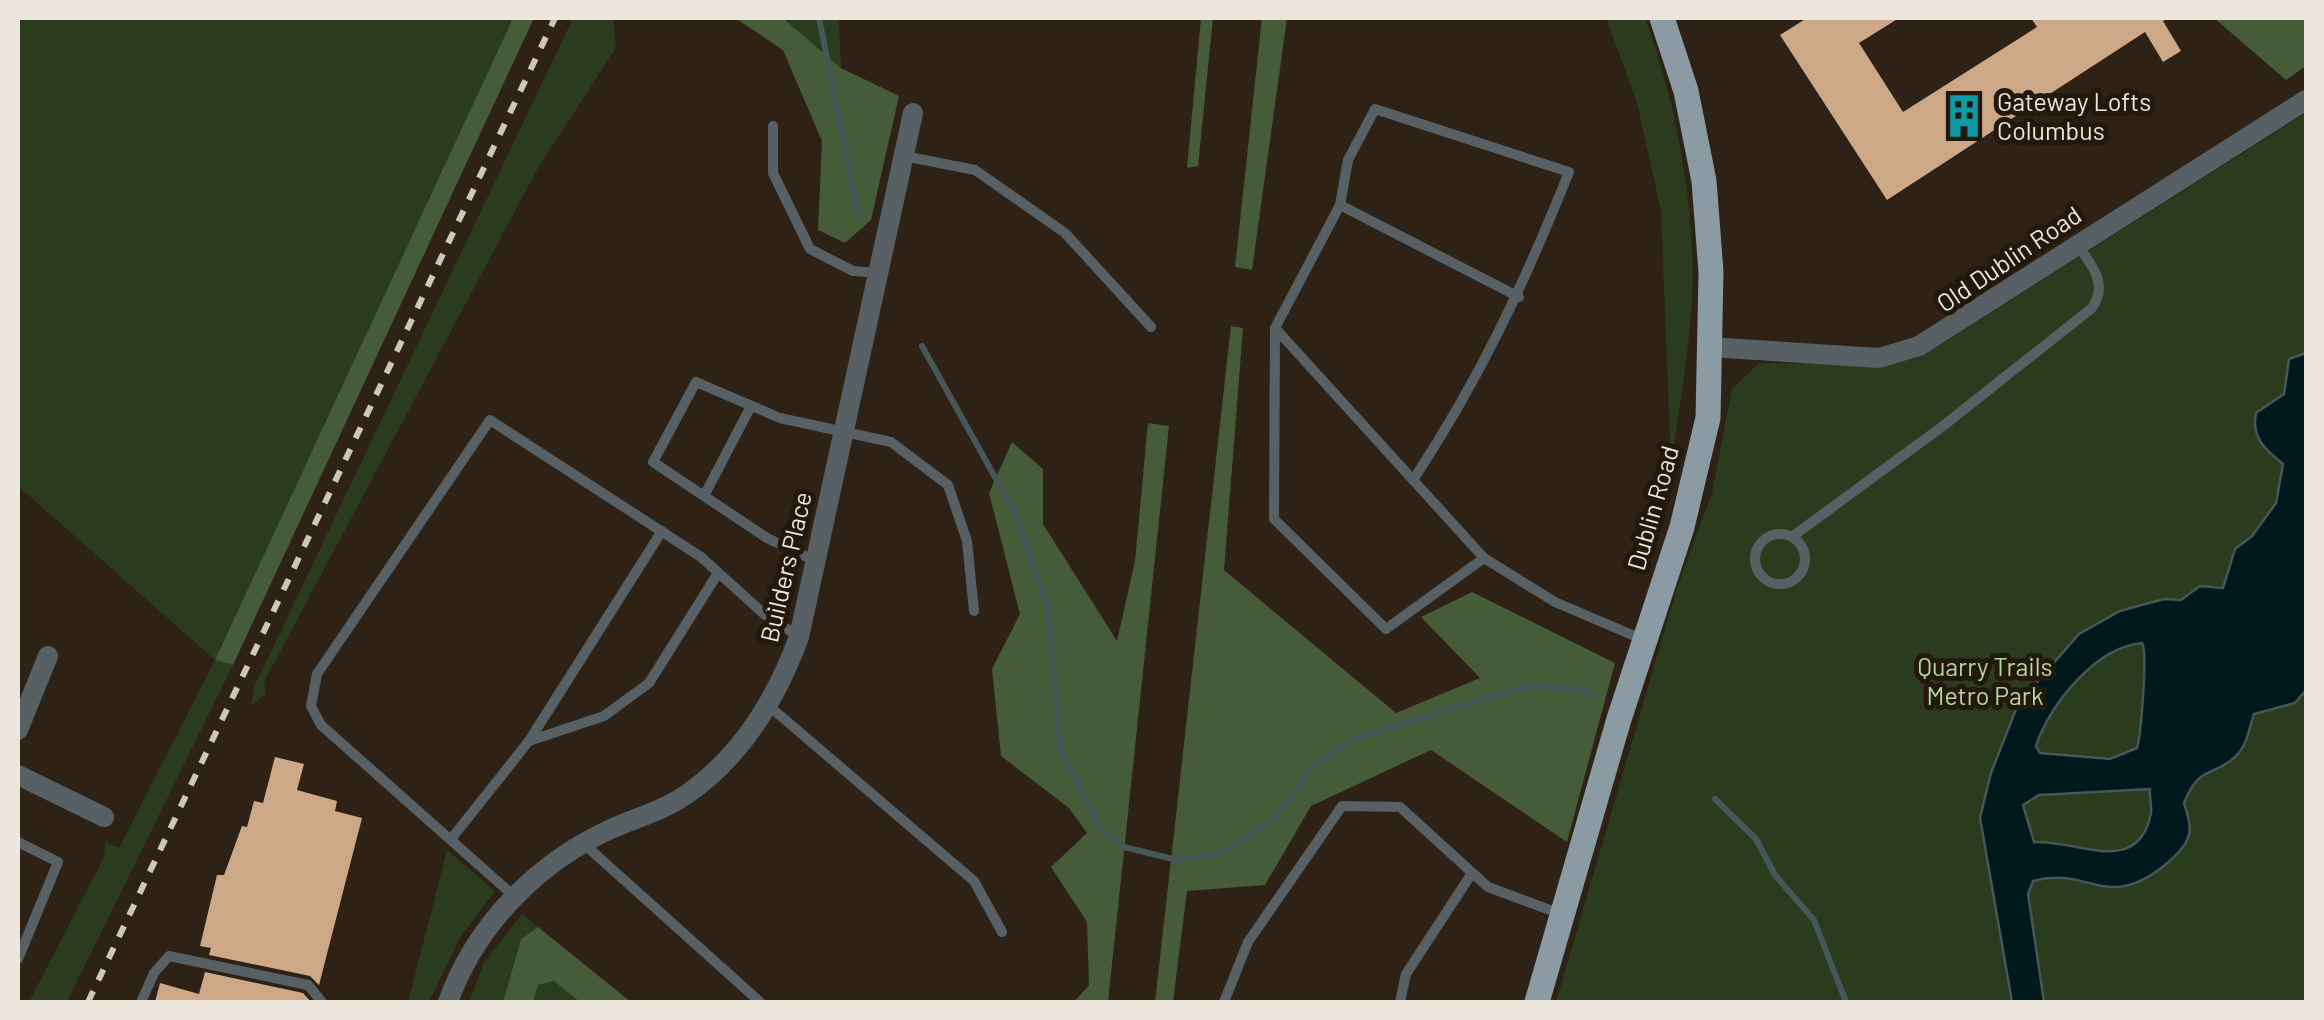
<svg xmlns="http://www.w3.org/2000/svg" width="2324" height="1020" viewBox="0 0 2324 1020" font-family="Barlow,sans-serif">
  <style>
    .green { fill: #2a3b1e }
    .forest { fill: #465b37 }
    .water { fill: #00191d; stroke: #475657; stroke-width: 2.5; fill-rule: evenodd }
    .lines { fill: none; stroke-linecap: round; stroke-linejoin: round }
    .stream { stroke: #475657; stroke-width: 6 }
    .building { fill: #cda887 }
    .service { stroke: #576064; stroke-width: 10 }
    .minor { stroke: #576064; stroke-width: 20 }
    .primary { stroke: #8a9ba3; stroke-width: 25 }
    .rail { stroke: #cdc6bc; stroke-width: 6; stroke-dasharray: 12 12; stroke-linecap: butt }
    .labels { text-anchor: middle; stroke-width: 10; stroke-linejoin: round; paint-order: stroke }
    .poi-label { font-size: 25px; fill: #ede6dd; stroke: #23180c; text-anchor: start }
    .street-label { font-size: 25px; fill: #ede6dd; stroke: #23180c }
    .park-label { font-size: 25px; fill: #b3d99b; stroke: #23180c }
  </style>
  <rect width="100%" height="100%" fill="#2d2215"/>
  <g class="green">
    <polygon points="18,18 513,18 215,660 233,665 67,1002 29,1002 104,857 105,842 119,848 215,660 18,486"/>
    <polygon points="573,18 613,18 616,48 538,168 264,682 266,694 251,706 255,685"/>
    <polygon points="783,18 839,18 841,68"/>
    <path d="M1606 18H1645C1677 103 1699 222 1691 313 1687 364 1678 415 1671 466L1661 211 1637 103Z"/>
    <polygon points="2306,113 2306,1002 1556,1002 1677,588 1712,493 1732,389 1759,363 1880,364 1934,349"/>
    <polygon points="447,850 495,891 460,938 429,1002 408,1002"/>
    <polygon points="522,914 538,927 521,939 503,1002 469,1002 484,962"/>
    <polygon points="554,981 580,1002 533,1002 538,985"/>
  </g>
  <g class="forest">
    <polygon points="513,18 534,18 233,665 215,660"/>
    <polygon points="735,18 783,18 841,68 899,96 871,220 845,243 818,230 822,141 783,50"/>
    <polygon points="1201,18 1213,18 1198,166 1187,168"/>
    <polygon points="1262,18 1287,18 1252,270 1235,267"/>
    <polygon points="2214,18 2306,18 2306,66 2286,80"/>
    <polygon points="1231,326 1243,328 1224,570 1396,713 1480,678 1421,617 1472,592 1615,663 1567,842 1431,750 1311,806 1265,885 1187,891 1173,1002 1155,1002"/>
    <polygon points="1148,423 1169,426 1108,1002 1074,1002 1089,985 1087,922 1051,867 1087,833 1069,808 1001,756 992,669 1020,614 989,493 1012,442 1043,469 1043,524 1117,641 1135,561"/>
    <polygon points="538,927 631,1002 580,1002 554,981 538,985 533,1002 503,1002 521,939"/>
  </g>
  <path class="water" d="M2306 353V690L2295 703 2254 714C2249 729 2247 746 2235 757 2212 778 2200 764 2184 803 2193 829 2193 839 2173 858 2108 917 2092 865 2033 881L2028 894 2044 1002H2012L1980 818 1991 773 2018 704 2079 634 2120 611 2164 599 2181 600 2200 586 2223 588 2235 549 2252 536 2276 503 2283 464C2265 450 2251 437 2256 413L2284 394 2289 359ZM2142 643C2148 652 2141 733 2137 748L2110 759 2040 753 2036 746C2049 705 2096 647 2142 643ZM2150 789C2149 797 2152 805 2151 813 2138 879 2076 839 2034 842L2023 805 2039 795Z"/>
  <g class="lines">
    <g class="stream">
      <polyline points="819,18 859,217"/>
      <polyline points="922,346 1015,513 1048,608 1061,750 1101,829 1124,847 1177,860 1220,854 1276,817 1315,764 1355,738 1532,685 1583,690 1595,696"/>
      <polyline points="1715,799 1756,839 1775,875 1814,920 1846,1002"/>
    </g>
  </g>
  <g class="building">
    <polygon points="1807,18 1899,18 1859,43 1903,112 2037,27 2031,18 2168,18 2163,21 2181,51 2163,62 2145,32 1887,200 1780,35"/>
    <polygon points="275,757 304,764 297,790 337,801 335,811 362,818 319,985 310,976 209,955 211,948 200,946 217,875 224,875 242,826 247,827 254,801 263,803"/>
    <polygon points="205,972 303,993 311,1002 155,1002 160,983 199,994"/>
  </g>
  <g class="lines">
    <g class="service">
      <polyline points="773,126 773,173 810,249 853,271 878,273"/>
      <polyline points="904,156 975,170 1065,233 1151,327"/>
      <polyline points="1340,205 1519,297"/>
      <polyline points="1275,329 1274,519 1386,629 1484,558"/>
      <path d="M1413 480C1480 379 1524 284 1569 172L1375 109 1348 160 1340 205 1275 328 1484 558 1555 602 1644 640"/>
      <polyline points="704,496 750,408"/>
      <circle cx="1780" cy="559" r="25"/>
      <path d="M1793 536 1943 426 2092 308C2109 283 2091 265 2077 244"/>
      <polyline points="815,561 767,538 653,462 696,382 780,418 891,442 948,485 967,541 974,611"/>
      <polyline points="769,706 974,881 1002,932"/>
      <polyline points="529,741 662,531"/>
      <polyline points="451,839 529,741 604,716 649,683 718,573"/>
      <polyline points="18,842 58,862 18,959"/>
      <polyline points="584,844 760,1002"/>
      <polyline points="514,896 321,725 311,706 317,674 490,420 701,557 764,614 798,636"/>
      <polyline points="141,1002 154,973 169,956 308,985 322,1002"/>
      <polyline points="1224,1002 1248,942 1342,806 1400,807 1488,887 1561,914"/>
      <polyline points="1400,1002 1406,974 1472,873"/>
    </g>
    <g class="minor">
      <polyline points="1709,347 1879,358 1919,346 2306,100"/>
      <polyline points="18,730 48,656"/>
      <polyline points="18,775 104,817"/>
      <path d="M448 1002C476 924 538 862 613 828 639 817 667 809 690 792 743 754 777 697 799 637L913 113"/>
    </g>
    <polyline class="primary" points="1537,1002 1619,719 1682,527 1708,418 1711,272 1704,181 1686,91 1662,18"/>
    <polyline class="rail" points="88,1002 555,18"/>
  </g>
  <defs>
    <g id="building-bare" transform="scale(3.45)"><path d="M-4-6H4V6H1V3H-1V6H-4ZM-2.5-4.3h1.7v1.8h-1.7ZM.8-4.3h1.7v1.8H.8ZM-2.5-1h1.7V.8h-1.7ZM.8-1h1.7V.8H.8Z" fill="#0f9aa8" stroke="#23180c" stroke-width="2.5" paint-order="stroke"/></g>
  </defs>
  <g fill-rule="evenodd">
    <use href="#building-bare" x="1964" y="116"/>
  </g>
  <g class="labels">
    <g class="poi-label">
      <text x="1997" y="111">Gateway Lofts<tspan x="1997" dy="29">Columbus</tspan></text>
    </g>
    <g class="street-label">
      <text transform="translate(2009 259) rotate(-34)" y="9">Old Dublin Road</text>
      <text transform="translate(1653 508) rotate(-74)" y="9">Dublin Road</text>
      <text transform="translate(786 567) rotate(-77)" y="9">Builders Place</text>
    </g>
    <g class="park-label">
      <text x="1985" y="676">Quarry Trails<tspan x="1985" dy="29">Metro Park</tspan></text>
    </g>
  </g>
  <rect width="2324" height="1020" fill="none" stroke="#ede6dd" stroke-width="40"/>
</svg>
